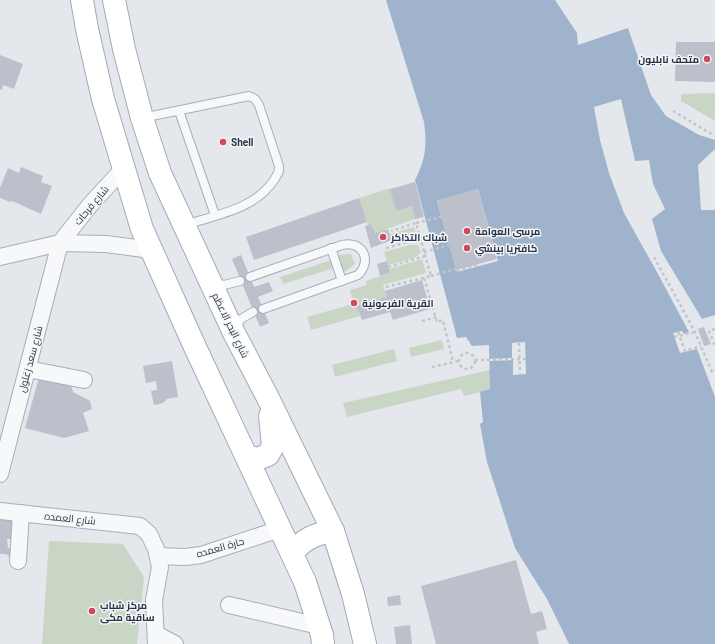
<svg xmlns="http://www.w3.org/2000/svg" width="715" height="644" viewBox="0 0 715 644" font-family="Roboto,Cairo,sans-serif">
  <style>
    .green { fill: #c9d6c5 }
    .water { fill: #9fb4cc; fill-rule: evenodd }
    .pier { fill: #e4e7ec }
    .building { fill: #bbc0ca }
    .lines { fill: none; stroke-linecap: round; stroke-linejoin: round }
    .lane-casing { stroke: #a9aeb7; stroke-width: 10 }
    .street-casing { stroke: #a9aeb7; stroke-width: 18 }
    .primary-casing { stroke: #a3abb8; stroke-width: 24 }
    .path { stroke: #c2c5cb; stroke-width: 2.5; stroke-dasharray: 3 3; stroke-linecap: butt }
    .lane { stroke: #f7f8fa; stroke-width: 8 }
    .street { stroke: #f7f8fa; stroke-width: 16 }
    .primary { stroke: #fff; stroke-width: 22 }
    .poi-dot { fill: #d1495b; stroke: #f4f6f9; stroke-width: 1.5 }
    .labels { text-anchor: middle; stroke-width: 3; stroke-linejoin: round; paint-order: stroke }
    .poi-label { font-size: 10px; font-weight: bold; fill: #2b3445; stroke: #f4f6f9; text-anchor: start }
    .street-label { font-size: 10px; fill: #2b3445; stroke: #f4f6f9 }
  </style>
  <rect width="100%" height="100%" fill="#e4e7ec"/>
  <g class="green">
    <polygon points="715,93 715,121 681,101 681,94"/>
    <polygon points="390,188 396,211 412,206 415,219 375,233 371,224 368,225 359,198"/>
    <polygon points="414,227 416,234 392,240 390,234"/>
    <polygon points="410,245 418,245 421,253 414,258 388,265 384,252"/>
    <polygon points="351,254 355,264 342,274 336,255"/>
    <polygon points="422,259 426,273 383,285 387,297 358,306 360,316 311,330 307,317 353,304 350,290 367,285 366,281 390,273 389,269"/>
    <polygon points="331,260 334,268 283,284 280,277"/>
    <polygon points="442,340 444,349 411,357 409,348"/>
    <polygon points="394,349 397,361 335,377 332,365"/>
    <polygon points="490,370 490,390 464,396 461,389 347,417 343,403"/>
    <polygon points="49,541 123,544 144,577 137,644 42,644"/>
  </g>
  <path class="water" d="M386 0H555L577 33 578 45 628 28 651 95 666 116 699 135 715 140V149L698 165 701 210H715V315L702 319 661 251 652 219 665 209 653 184 649 160 635 161 621 99 594 107 600 140 609 173 624 213 658 274 689 332 684 334 682 331 673 333 680 353 697 349 715 397V644H569L547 599 515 548 487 462 480 424 483 422 480 392 490 389 489 345 472 346 466 337 457 338 415 180C426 159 427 145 424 122ZM478 189 498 261 457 272 437 201Z"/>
  <polygon class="pier" points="525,342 526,374 513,375 513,360 489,361 489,359 512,358 512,343"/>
  <g class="building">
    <polygon points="676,42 715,42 715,82 675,81"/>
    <polygon points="0,55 23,64 14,89 3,85 2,90 0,89"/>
    <polygon points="21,167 43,176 41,182 52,186 41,214 12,201 10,202 0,198 0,188 8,168 19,173"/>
    <polygon points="415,182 424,217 415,219 412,206 396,211 390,189"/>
    <polygon points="478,189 497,259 456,270 437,200"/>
    <polygon points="359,198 367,222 254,260 246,237"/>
    <polygon points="371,224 375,233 388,229 392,240 371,248 365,226"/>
    <polygon points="241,255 254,287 269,282 273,291 258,297 269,323 260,327 232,259"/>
    <polygon points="387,261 390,273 380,276 377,264"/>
    <polygon points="422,280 430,309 393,320 390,312 362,320 357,306 387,297 385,291"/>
    <polygon points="704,327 711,344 704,346 698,329"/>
    <polygon points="172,361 178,397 167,399 163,403 154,405 151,391 157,390 156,381 146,383 143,366"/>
    <polygon points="39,377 71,385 73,392 90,401 92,409 83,413 89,431 64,438 25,428"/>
    <polygon points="0,517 18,517 18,539 7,539 8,548 14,550 14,557 10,557 6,554 0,554"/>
    <polygon points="516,560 531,614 542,611 547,629 536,632 539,644 436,644 421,586"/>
    <polygon points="400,595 401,605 388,606 387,597"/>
    <polygon points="410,625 412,644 396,644 394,627"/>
  </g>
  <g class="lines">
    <g class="lane-casing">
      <g id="lane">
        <polyline points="179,111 215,215"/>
        <path d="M142 118 249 96 255 99 259 105 279 166C280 172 277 175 274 180 255 209 216 215 185 225"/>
        <polyline points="331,248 342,281"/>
        <path d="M250 277 342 245C362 240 373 260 358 275L263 309"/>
        <polyline points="214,283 224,285 240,281"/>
        <polyline points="235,328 241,319 253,312"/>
      </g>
    </g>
    <g class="street-casing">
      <g id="street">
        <polyline points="0,257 60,243 106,244 151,250"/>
        <polyline points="28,369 84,380"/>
        <polyline points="0,474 60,243 90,205 123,169"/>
        <polyline points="0,511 140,526 149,534 156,549 160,567 154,600 156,644"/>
        <polyline points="158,556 185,557 201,555 280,529"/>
        <polyline points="18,561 21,513"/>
        <polyline points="229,605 319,626"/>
        <polyline points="156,634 175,644"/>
      </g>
    </g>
    <g class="primary-casing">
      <g id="primary">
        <polyline points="82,0 87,29 103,99 142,229 195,347 305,582 322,635 323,644"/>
        <polyline points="114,0 124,49 142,118 160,173 234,333 268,398 333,531 353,594 365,644"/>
        <polyline points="247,456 257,459 268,455 273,446 270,416"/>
        <path d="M292 553C304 539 314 534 333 531"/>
      </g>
    </g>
    <g class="path">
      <polyline points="673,111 715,136"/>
      <polyline points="416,223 441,217"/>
      <polyline points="386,248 420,238"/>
      <polyline points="424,252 449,245"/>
      <polyline points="654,257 695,332 712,372 715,370"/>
      <polyline points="388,267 425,256"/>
      <polyline points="458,270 458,271 480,264"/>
      <polyline points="431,276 456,269"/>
      <polyline points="424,278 437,322 443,320 453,362"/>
      <polyline points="386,287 431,276 416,223 391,231"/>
      <polyline points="422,321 436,317"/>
      <polyline points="715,329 709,331 715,346"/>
      <polyline points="678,332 685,351 701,346"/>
      <polyline points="674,337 695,332"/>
      <polyline points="519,343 520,374"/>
      <circle cx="467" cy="361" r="8"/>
      <polyline points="475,360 526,359"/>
      <polyline points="432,367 459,361"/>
    </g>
    <use href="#lane" class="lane"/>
    <use href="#street" class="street"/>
    <use href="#primary" class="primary"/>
  </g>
  <g class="poi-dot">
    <circle cx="707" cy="59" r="4"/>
    <circle cx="223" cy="142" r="4"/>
    <circle cx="467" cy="231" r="4"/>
    <circle cx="383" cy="237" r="4"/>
    <circle cx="467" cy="248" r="4"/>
    <circle cx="354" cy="303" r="4"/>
    <circle cx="92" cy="611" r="4"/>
  </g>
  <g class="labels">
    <g class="poi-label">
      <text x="699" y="63" text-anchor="end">متحف نابليون</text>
      <text x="231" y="146">Shell</text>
      <text x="475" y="235">مرسى العوامة</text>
      <text x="391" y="241">شباك التذاكر</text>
      <text x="475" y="252">كافتريا بينشي</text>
      <text x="362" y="307">القرية الفرعونية</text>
      <text x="100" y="609">مركز شباب<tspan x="100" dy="12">ساقية مكى</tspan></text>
    </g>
    <g class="street-label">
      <text transform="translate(91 205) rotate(-50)" y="4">شارع فرحات</text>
      <text transform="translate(231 325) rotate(64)" y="4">شارع البحر الاعظم</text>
      <text transform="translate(30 359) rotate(-75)" y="4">شارع سعد زغلول</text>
      <text transform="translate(70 518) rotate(6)" y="4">شارع العمده</text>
      <text transform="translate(220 547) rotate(-16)" y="4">حارة العمده</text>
    </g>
  </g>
</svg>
